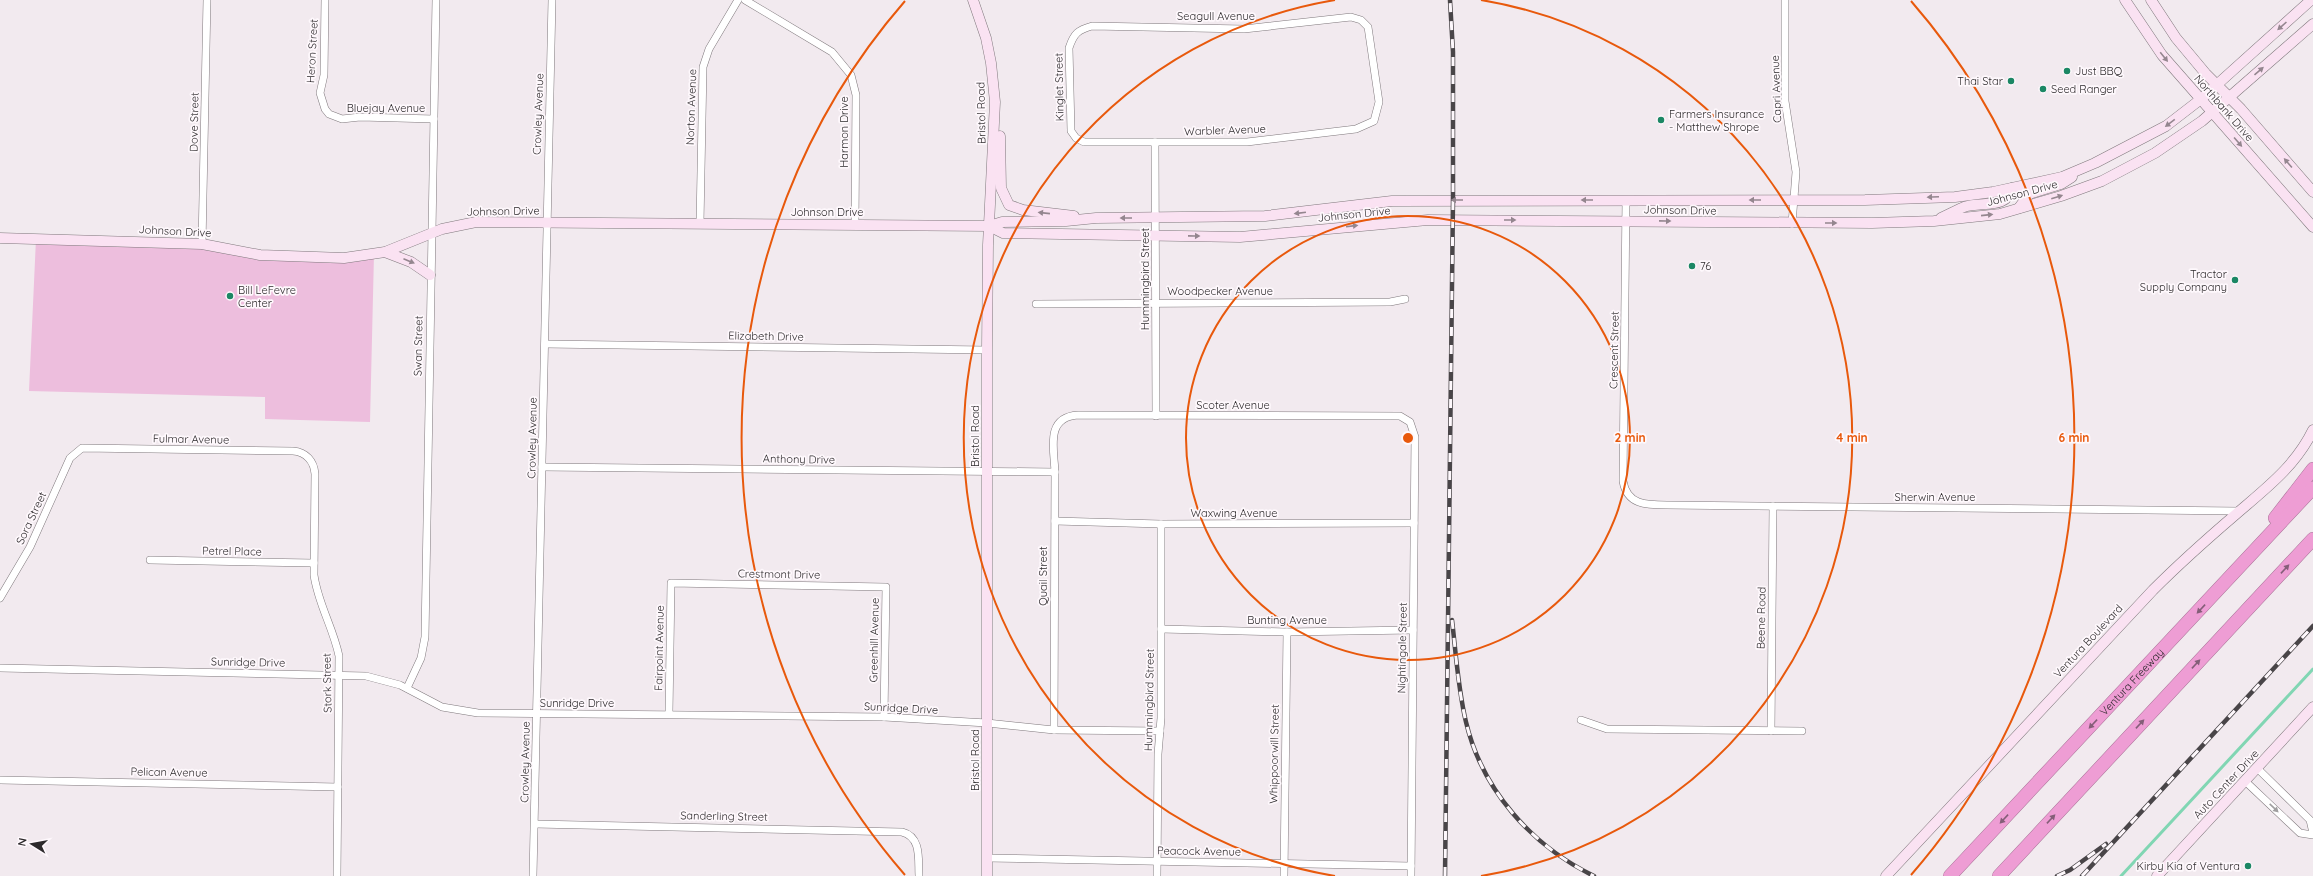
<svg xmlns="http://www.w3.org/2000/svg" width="2313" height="876" viewBox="0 0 2313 876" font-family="Quicksand,sans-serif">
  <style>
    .green { fill: #edbedd }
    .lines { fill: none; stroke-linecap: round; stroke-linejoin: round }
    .stream { stroke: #81d6b3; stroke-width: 3 }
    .street-casing { stroke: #7f787c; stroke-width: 8 }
    .secondary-casing { stroke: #7f787c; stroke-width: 11 }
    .highway-casing { stroke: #aa7599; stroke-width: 14 }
    .street { stroke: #fff; stroke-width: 7 }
    .secondary { stroke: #fae2f2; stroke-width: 10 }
    .highway { stroke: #ee9dd4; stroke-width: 13 }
    .rail-casing { stroke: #494548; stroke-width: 4.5 }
    .rail { stroke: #fef8fc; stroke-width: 3; stroke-dasharray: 9; stroke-linecap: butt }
    .oneway { fill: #94868f }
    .oneway2 { fill: #845e78 }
    .oneway3 { fill: #a09fa0 }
    .ring { fill: none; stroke: #e8590c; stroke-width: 2 }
    .poi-dot { fill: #1b8764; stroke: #fef8fc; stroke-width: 1.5 }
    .labels { text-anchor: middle; stroke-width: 3.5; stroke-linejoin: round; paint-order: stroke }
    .street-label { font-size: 11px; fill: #2d2a2c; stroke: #fef8fc }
    .poi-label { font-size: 11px; fill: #2d2a2c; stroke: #fef8fc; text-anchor: start }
    .centre { fill: #e8590c; stroke: #fef8fc; stroke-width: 2 }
    .ring-label { font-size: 12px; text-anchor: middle; font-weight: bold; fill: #e8590c; stroke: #fef8fc; stroke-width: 3.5; stroke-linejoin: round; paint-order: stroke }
  </style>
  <rect width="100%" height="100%" fill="#f2eaef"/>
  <polygon class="green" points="36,239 146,241 244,252 374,254 370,422 265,419 265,397 29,391"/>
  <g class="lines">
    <polyline class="stream" points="2121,876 2313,669"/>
    <g class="street-casing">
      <g id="street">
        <polyline points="325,0 324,75 320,93 325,109 329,114 342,119 360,117 434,119"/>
        <polyline points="745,0 832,52 851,75 856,95 855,224"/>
        <polyline points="1785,0 1785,101 1796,172 1792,224"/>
        <path d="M1351 17 1361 20 1368 27 1379 102 1374 121 1356 129 1247 142H1084L1076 138 1071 131 1069 48C1074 33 1078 30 1092 26L1244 29Z"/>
        <polyline points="1155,142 1156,416"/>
        <path d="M1626 200 1623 481C1627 505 1646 505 1667 505L2239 511"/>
        <polyline points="700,223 703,67 709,49 738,0"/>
        <polyline points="202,244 207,0"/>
        <polyline points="1036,304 1390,302 1405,299"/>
        <polyline points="545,344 987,350"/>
        <polyline points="542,467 1055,472"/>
        <polyline points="1055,521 1161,524 1414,523"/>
        <polyline points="150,560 314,563"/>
        <path d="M0 598 30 547 70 458 82 448 293 451C306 452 314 461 315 474L314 575C318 604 333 627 339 656L337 876"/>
        <polyline points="1161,629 1287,632 1413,630"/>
        <polyline points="0,668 366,676 400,685 442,707 478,713 884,717 987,723 1054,730 1160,731"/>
        <polyline points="407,688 421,658 425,637 436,0"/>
        <polyline points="669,713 671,583 886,587 884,717"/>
        <polyline points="1581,720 1607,729 1802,731"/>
        <path d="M1054 730 1055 472C1054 449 1045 417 1078 415L1400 416 1410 422 1415 437 1411 876"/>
        <polyline points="1771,731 1773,506"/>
        <polyline points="2257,768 2310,820 2313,833"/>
        <polyline points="0,780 338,787"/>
        <polyline points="2245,781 2300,833 2313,835"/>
        <path d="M535 824 902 832C922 837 918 860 919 876"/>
        <polyline points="987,858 1411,866"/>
        <polyline points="533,876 552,0"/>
        <polyline points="1157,876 1158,754 1161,718 1161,524"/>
        <polyline points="1284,876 1287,632"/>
      </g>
    </g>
    <g class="secondary-casing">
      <g id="secondary">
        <polyline points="973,0 986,38 991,63 995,102 988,245 987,350 987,876"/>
        <polyline points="2125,0 2162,55 2313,227"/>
        <polyline points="2151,0 2176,38 2206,74 2241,109 2313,192"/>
        <polyline points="1000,136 1001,188 1009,205 1023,210 1074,216"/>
        <polyline points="2019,208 2029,194 2061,184 2072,177"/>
        <path d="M1941 218C1949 214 1957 210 1964 207 1982 201 2007 210 2012 188"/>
        <polyline points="989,226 1003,233 1240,237 1428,220 1872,223 1934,221 2000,214 2061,196 2102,181 2155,153 2202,121 2313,24"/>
        <polyline points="0,238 202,244 260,255 344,258 385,252 442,229 476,222 989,226 1002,222 1066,221 1096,218 1265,216 1392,201 1865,200 1955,197 1993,192 2062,177 2095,163 2166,126 2201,99 2311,0"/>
        <polyline points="385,252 411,262 430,275"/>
        <path d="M1886 876 2153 590C2179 564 2207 539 2235 515 2265 489 2295 467 2313 430"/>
        <polyline points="2157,876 2313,707"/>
      </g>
    </g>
    <g class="highway-casing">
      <g id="highway">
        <polyline points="2275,518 2313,469"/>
        <path id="s1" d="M1950 876 2313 488"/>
        <polyline points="1999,876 2313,539"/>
      </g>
    </g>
    <use href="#street" class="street"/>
    <use href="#secondary" class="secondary"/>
    <use href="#highway" class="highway"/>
    <g class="rail-casing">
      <g id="rail">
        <path d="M1452 620C1456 654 1458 689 1466 722 1482 790 1532 846 1594 876"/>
        <polyline points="1445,876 1453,200 1453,52 1450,0"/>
        <polyline points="2057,876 2070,870 2106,844"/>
        <polyline points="2082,876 2313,626"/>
      </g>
    </g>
    <use href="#rail" class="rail"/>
  </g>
  <defs><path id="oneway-solid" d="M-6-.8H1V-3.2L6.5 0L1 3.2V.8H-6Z"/></defs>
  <g class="oneway">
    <use href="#oneway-solid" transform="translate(2282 26) rotate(138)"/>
    <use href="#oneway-solid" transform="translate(2164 57) rotate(51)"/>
    <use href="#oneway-solid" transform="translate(2259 71) rotate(-41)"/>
    <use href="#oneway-solid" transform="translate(2170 123) rotate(143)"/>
    <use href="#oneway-solid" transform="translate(2238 142) rotate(49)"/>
    <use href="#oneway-solid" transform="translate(2288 163) rotate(-131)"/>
    <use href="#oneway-solid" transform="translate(1933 197) rotate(178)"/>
    <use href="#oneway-solid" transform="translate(2057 197) rotate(-17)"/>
    <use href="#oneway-solid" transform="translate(1457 200) rotate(-180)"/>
    <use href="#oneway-solid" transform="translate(1587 200) rotate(-180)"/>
    <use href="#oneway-solid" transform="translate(1755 200) rotate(-180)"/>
    <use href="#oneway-solid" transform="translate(1044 213) rotate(-174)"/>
    <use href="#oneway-solid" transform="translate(1300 213) rotate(173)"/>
    <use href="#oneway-solid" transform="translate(1987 215) rotate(-6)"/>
    <use href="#oneway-solid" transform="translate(1126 218) rotate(180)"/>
    <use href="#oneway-solid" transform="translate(1510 220)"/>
    <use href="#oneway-solid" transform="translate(1665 221) rotate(1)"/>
    <use href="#oneway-solid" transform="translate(1831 223)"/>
    <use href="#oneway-solid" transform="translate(1352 226) rotate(-7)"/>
    <use href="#oneway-solid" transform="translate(1194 236) rotate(1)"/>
    <use href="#oneway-solid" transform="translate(409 261) rotate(23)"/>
  </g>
  <g class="oneway2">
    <use href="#oneway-solid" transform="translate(2285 569) rotate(-47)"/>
    <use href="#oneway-solid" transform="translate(2201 609) rotate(133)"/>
    <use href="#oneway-solid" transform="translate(2196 664) rotate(-47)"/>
    <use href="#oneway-solid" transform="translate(2093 724) rotate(133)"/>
    <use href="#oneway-solid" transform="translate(2140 724) rotate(-47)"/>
    <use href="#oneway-solid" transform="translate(2004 819) rotate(133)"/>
    <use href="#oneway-solid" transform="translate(2051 819) rotate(-47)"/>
  </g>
  <use class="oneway3" href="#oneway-solid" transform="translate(2274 808) rotate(44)"/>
  <g class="ring">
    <circle cx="1408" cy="438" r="222"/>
    <path d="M1335 876A444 444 0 0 1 1335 0M1481 0A444 444 0 0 1 1481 876"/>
    <path d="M905 875A666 666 0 0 1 905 1M1911 1A666 666 0 0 1 1911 875"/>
  </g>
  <g class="poi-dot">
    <circle cx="2067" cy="71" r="4"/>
    <circle cx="2011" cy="81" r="4"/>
    <circle cx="2043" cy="89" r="4"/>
    <circle cx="1661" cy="120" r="4"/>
    <circle cx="1692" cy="266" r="4"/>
    <circle cx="2235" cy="280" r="4"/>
    <circle cx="230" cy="296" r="4"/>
    <circle cx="2248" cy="866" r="4"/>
  </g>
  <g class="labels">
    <g class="street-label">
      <text x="1216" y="20">Seagull Avenue</text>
      <text transform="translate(312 51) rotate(-87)" y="4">Heron Street</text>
      <text transform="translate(1059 87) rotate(-91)" y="4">Kinglet Street</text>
      <text transform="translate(1776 89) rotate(-92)" y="4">Capri Avenue</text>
      <text transform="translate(691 107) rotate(-88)" y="4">Norton Avenue</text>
      <text x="386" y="112">Bluejay Avenue</text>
      <text transform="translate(2224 108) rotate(49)" y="4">Northbank Drive</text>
      <text transform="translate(981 113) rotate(-91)" y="4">Bristol Road</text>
      <text transform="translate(538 114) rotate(-88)" y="4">Crowley Avenue</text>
      <text transform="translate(194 122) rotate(-89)" y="4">Dove Street</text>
      <text transform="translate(1225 130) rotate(-2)" y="4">Warbler Avenue</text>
      <text transform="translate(844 132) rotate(-90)" y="4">Harmon Drive</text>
      <text transform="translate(2022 193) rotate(-15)" y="4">Johnson Drive</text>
      <text transform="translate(1680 210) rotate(1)" y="4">Johnson Drive</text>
      <text transform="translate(503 211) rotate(-1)" y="4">Johnson Drive</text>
      <text x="827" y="216">Johnson Drive</text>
      <text transform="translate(1354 214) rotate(-6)" y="4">Johnson Drive</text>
      <text transform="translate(175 231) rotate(3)" y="4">Johnson Drive</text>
      <text transform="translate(1145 279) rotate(-90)" y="4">Hummingbird Street</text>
      <text x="1220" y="295">Woodpecker Avenue</text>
      <text transform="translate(766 336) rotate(1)" y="4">Elizabeth Drive</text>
      <text transform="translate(418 346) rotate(-89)" y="4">Swan Street</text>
      <text transform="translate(1614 350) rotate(-89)" y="4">Crescent Street</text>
      <text x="1233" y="409">Scoter Avenue</text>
      <text transform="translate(975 436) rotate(-90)" y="4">Bristol Road</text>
      <text transform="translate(532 438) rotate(-89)" y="4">Crowley Avenue</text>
      <text transform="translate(191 439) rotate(1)" y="4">Fulmar Avenue</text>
      <text transform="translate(799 459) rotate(1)" y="4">Anthony Drive</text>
      <text x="1935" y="501">Sherwin Avenue</text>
      <text x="1234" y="517">Waxwing Avenue</text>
      <text transform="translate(31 518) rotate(-65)" y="4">Sora Street</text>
      <text transform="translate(232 551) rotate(1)" y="4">Petrel Place</text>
      <text transform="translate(779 574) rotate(1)" y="4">Crestmont Drive</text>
      <text transform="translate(1043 576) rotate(-90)" y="4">Quail Street</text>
      <text transform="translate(1761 618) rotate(-89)" y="4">Beene Road</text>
      <text x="1287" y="624">Bunting Avenue</text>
      <text transform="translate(874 640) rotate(-89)" y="4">Greenhill Avenue</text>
      <text transform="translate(2088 641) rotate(-47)" y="4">Ventura Boulevard</text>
      <text transform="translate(659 648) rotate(-89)" y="4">Fairpoint Avenue</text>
      <text transform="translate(1402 648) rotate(-89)" y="4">Nightingale Street</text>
      <text transform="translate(248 662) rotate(1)" y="4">Sunridge Drive</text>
      <text dy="4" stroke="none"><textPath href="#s1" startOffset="266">Ventura Freeway</textPath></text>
      <text transform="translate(327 683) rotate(-91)" y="4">Stork Street</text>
      <text transform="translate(1149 700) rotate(-89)" y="4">Hummingbird Street</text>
      <text x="577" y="707">Sunridge Drive</text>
      <text transform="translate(901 708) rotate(3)" y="4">Sunridge Drive</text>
      <text transform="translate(1274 754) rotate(-89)" y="4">Whippoorwill Street</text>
      <text transform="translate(975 760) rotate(-90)" y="4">Bristol Road</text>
      <text transform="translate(525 762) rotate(-89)" y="4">Crowley Avenue</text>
      <text transform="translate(169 772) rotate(1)" y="4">Pelican Avenue</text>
      <text transform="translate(2226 784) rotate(-47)" y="4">Auto Center Drive</text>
      <text transform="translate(724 816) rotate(1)" y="4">Sanderling Street</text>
      <text transform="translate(1199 851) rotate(1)" y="4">Peacock Avenue</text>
    </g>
    <g class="poi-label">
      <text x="2075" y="75">Just BBQ</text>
      <text x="2003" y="85" text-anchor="end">Thai Star</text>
      <text x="2051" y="93">Seed Ranger</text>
      <text x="1669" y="118">Farmers Insurance<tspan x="1669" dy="13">- Matthew Shrope</tspan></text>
      <text x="1700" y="270">76</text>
      <text x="2227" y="278" text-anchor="end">Tractor<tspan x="2227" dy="13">Supply Company</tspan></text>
      <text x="238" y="294">Bill LeFevre<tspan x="238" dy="13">Center</tspan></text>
      <text x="2240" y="870" text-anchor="end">Kirby Kia of Ventura</text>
    </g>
  </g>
  <circle cx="1408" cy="438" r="6" class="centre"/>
  <g class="ring-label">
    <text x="1630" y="442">2 min</text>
    <text x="1852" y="442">4 min</text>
    <text x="2074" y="442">6 min</text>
  </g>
  <g transform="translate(32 844) rotate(281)" stroke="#fef8fc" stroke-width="3" paint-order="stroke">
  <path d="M0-3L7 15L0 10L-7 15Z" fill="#2d2a2c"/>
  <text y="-6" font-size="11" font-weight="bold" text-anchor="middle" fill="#2d2a2c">N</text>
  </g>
</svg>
